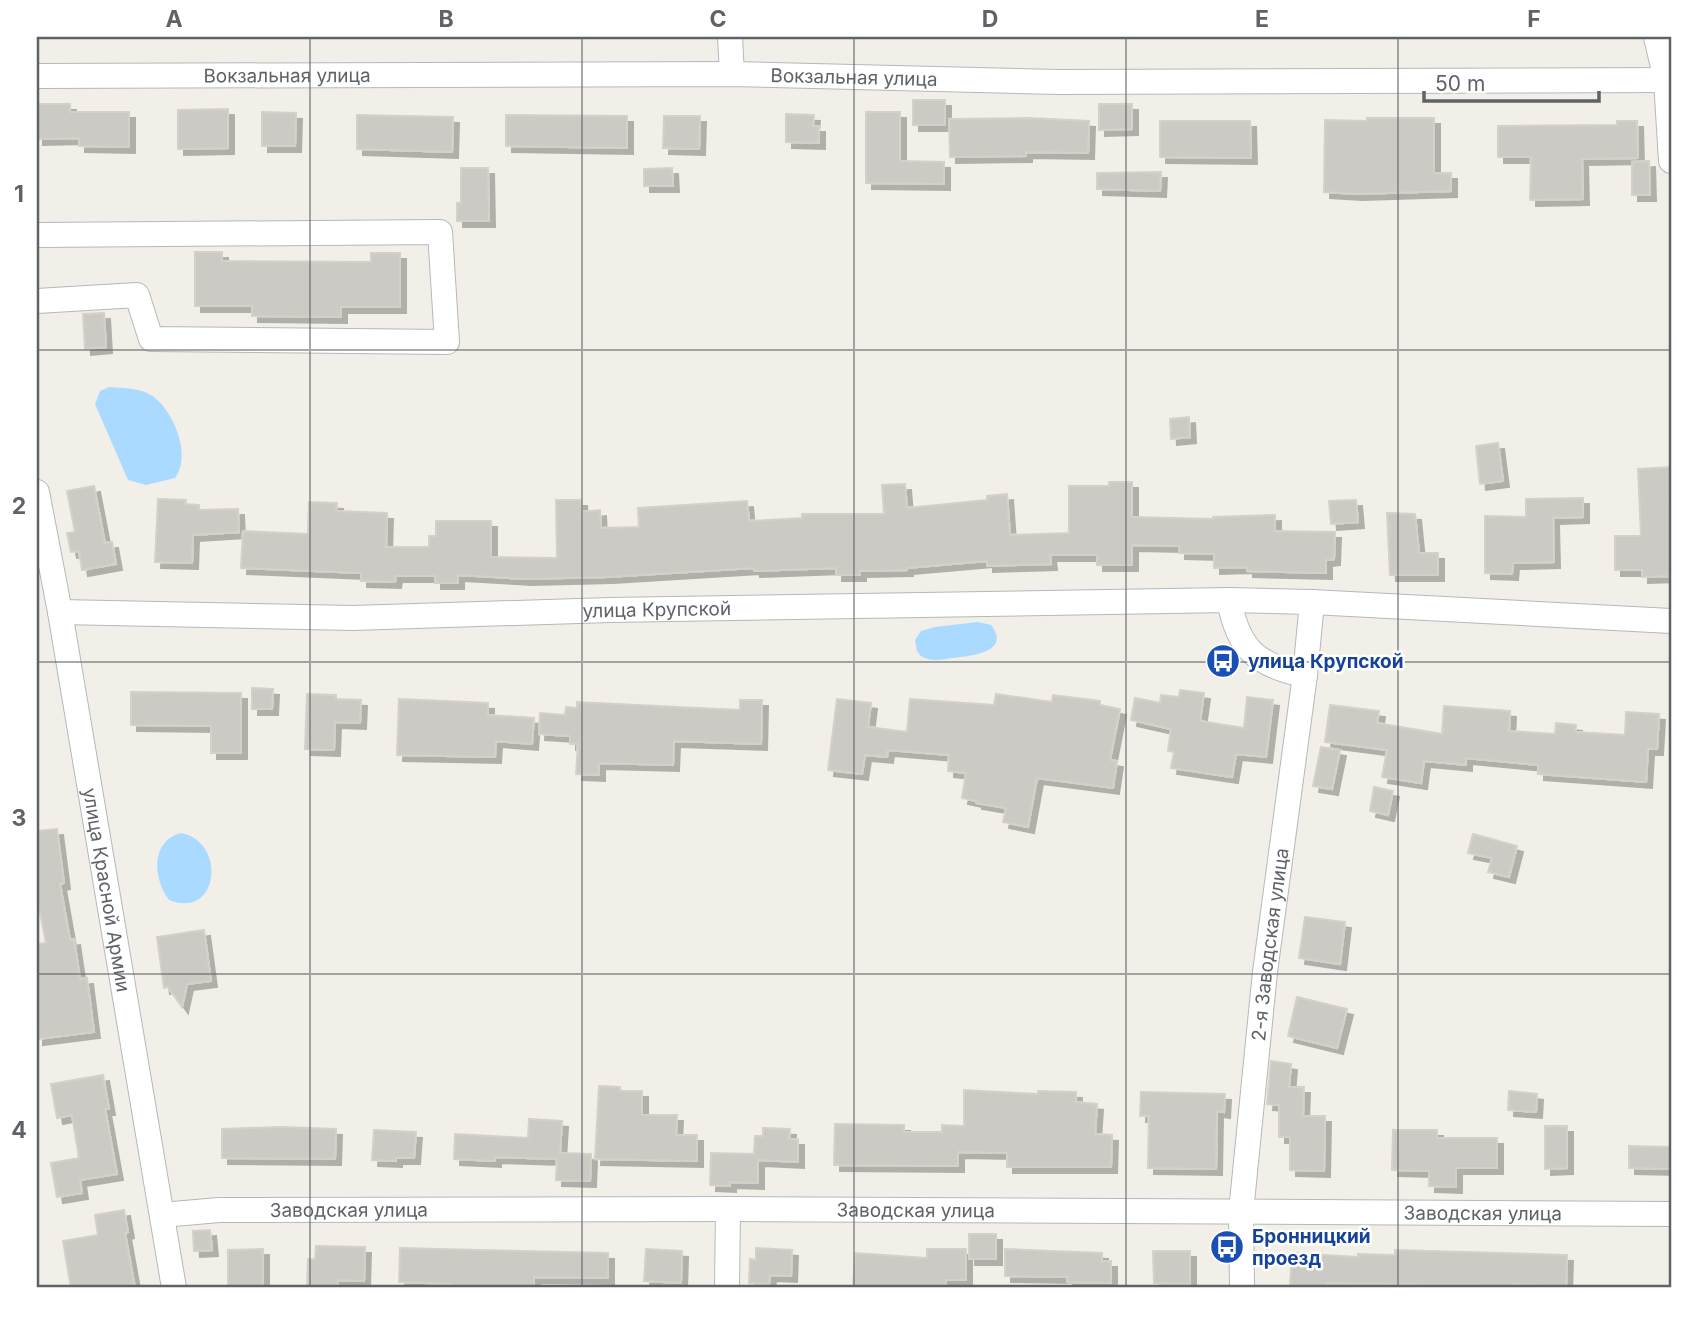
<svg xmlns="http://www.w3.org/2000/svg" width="1708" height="1325" viewBox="0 0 1708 1325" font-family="Inter,sans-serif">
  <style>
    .water { fill: #aadaff }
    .building { fill: #cccac5; stroke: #d6d1c6; stroke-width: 2; filter: url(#shadow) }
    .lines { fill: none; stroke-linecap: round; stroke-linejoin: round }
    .minor-casing { stroke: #b5b8bc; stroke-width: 26 }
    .minor { stroke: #fff; stroke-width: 24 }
    .grid { fill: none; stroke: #5f6368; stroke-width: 2; stroke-opacity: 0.55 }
    .labels { text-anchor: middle; stroke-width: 5; stroke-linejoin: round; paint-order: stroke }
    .street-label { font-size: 19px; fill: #5f6368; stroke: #fff }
    .transit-label { font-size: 19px; font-weight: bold; fill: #164399; stroke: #fff; text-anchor: start }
    .neatline { fill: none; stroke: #5f6368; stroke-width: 2.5 }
    .grid-label { font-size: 23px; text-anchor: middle; font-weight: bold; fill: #5f6368 }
  </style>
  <defs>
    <filter id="shadow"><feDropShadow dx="6" dy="6" stdDeviation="0" flood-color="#0004"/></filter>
  </defs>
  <rect width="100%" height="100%" fill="#f1efe8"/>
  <g class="water">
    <path d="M109 387C121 388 136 388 147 393 172 404 193 456 175 478L146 485 128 480 95 404 100 391Z"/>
    <path d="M978 622 991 625C1012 652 971 656 953 658 944 659 934 662 925 658 920 656 920 655 917 651L915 640 921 631 935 627Z"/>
    <path d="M181 833C227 842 219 920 169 900 153 879 150 841 181 833Z"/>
  </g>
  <g class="building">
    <rect x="913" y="100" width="32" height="25"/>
    <polygon points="37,104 70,104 70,112 129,112 129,147 79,146 79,138 37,139"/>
    <polygon points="1099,104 1132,104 1132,129 1099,130"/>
    <polygon points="228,109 228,148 178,149 178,110"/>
    <polygon points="262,112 296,113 295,146 262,146"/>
    <polygon points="866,112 900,112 900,161 944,162 944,184 866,183"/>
    <polygon points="786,114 814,115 813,126 819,126 819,143 786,142"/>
    <polygon points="357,115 453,117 452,152 357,149"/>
    <polygon points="506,115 627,116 627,148 506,146"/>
    <polygon points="664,116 700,116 699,149 663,148"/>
    <polygon points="1029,118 1089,121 1088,153 1026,152 1026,156 950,157 949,119"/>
    <polygon points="1367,118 1434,118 1434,173 1451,173 1451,191 1356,194 1324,192 1325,120 1367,121"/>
    <polygon points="1160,121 1250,121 1251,158 1160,157"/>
    <polygon points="1617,121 1637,121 1638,158 1582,159 1583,199 1530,200 1531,157 1498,157 1498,126 1617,125"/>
    <polygon points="1649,161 1650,195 1632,195 1632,162"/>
    <polygon points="461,168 488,168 489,221 457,221 457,203 461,203"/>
    <polygon points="672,168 673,186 644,186 644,169"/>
    <polygon points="1161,172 1160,191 1097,189 1097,173"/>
    <polygon points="195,252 222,252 222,261 371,262 371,253 400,253 400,307 341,307 341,317 252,316 252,306 195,306"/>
    <polygon points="104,313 106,347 85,349 83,314"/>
    <polygon points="1189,417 1190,437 1171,439 1170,419"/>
    <polygon points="1498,443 1503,481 1480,484 1476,446"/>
    <polygon points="1671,467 1671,492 1669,492 1671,576 1642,577 1642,570 1615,570 1615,536 1641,536 1638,469"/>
    <polygon points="1109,482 1132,482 1132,517 1213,519 1213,517 1275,515 1275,531 1335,532 1334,559 1326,560 1326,573 1247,571 1247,567 1214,568 1214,554 1179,553 1179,546 1132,545 1132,565 1097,565 1097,555 1050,555 1051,564 987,566 987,561 907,568 907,570 860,571 860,575 836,575 836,568 754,571 754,568 607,577 525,579 458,575 458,583 435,583 435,576 396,576 395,582 361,581 361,573 241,568 243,531 308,534 309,502 337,503 336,511 387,513 386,547 429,547 429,536 436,536 436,521 491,521 491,557 557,558 556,500 581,500 582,512 600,510 601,528 639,527 638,508 747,501 749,521 802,518 802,514 884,514 882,485 905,484 907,508 987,500 987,496 1007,494 1010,535 1069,533 1069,486 1109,486"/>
    <polygon points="94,486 105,543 112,542 116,564 82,570 79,551 71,552 67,533 75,532 67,491"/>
    <polygon points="1583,498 1583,517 1553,518 1554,562 1513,563 1512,574 1485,573 1485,516 1526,517 1526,499"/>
    <polygon points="158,499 186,500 185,504 199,505 199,510 238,509 239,532 193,535 192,563 155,562"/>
    <polygon points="1356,500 1358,522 1331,524 1329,501"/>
    <polygon points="1387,513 1415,514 1419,553 1438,553 1438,575 1390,575"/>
    <polygon points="252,688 273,689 272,709 252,709"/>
    <polygon points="1180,690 1204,693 1200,721 1244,728 1247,697 1273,700 1266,757 1236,754 1232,777 1171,768 1174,752 1168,751 1171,729 1131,720 1135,698 1160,703 1161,695 1179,697"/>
    <polygon points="131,692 241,693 241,753 211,753 211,726 131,725"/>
    <polygon points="307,694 336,695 336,699 361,700 360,723 335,722 334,750 305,749"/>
    <polygon points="996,694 1052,702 1053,695 1100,701 1100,705 1120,709 1110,760 1117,761 1113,788 1037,778 1028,827 1003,822 1006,808 976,803 976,801 962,798 966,773 948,771 949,755 888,750 887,757 865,755 862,774 828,770 837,699 871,703 868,727 907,732 910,699 994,705"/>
    <polygon points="399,699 488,703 488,715 534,718 532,744 496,741 495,757 397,755"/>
    <polygon points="740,700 762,700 761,744 674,741 673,765 599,763 599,775 576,774 578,744 570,744 570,736 539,734 540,713 565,715 566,707 577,708 577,702 740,710"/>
    <polygon points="1330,705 1379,711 1377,723 1442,734 1444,706 1510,711 1509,731 1555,734 1556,723 1576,725 1575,732 1625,735 1626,712 1659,714 1657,749 1648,749 1646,782 1538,774 1538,765 1466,758 1466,765 1424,761 1421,783 1382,777 1387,750 1325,742"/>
    <polygon points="1321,747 1340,750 1332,789 1313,786"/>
    <polygon points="1374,787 1393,791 1388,815 1370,811"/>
    <polygon points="57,829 64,883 60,884 70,940 74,939 80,979 87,978 94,1032 37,1039 37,944 46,943 37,897 37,831"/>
    <polygon points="1473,834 1517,846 1509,877 1488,872 1492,858 1468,853"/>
    <polygon points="1305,917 1345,922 1340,964 1299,958"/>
    <polygon points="204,930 211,981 187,984 182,1007 168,987 164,988 157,937"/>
    <polygon points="1297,997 1347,1009 1337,1048 1288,1036"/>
    <polygon points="1271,1061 1291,1064 1289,1087 1304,1087 1303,1116 1325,1116 1324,1171 1290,1170 1290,1137 1279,1137 1279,1105 1267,1104"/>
    <polygon points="103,1075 109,1109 105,1109 117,1174 80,1180 82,1193 57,1197 51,1163 79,1158 72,1115 57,1118 51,1084"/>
    <polygon points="599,1086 620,1087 620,1091 642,1091 642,1115 677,1115 676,1135 697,1135 697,1161 595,1159"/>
    <polygon points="964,1090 1038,1094 1038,1091 1076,1092 1076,1102 1097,1104 1095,1134 1112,1135 1111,1167 1007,1167 1007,1153 958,1152 958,1166 834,1165 835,1124 904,1125 904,1132 942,1132 942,1125 964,1126"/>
    <polygon points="1509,1091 1537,1094 1536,1112 1508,1110"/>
    <polygon points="1141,1092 1225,1094 1224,1112 1217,1111 1216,1169 1148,1168 1149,1116 1140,1116"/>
    <polygon points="529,1119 562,1121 560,1153 591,1154 590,1181 556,1180 557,1159 495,1157 495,1161 454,1159 455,1134 528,1138"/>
    <polygon points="1545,1126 1567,1126 1567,1168 1545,1169"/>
    <polygon points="281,1127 336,1129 335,1159 222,1158 222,1129"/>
    <polygon points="763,1128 790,1129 789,1139 798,1139 798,1162 758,1160 758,1183 730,1182 730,1186 710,1185 711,1153 754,1154 755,1136 763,1136"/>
    <polygon points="374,1130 416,1132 414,1158 396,1158 396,1161 372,1160"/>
    <polygon points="1393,1130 1437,1130 1437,1138 1497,1138 1497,1168 1456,1168 1456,1187 1429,1186 1429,1171 1392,1170"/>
    <polygon points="1629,1146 1671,1147 1671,1169 1629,1168"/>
    <polygon points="124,1210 128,1232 125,1233 135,1288 71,1288 63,1241 98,1235 95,1215"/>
    <polygon points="210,1230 212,1250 194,1251 193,1231"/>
    <rect x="969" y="1234" width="27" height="25"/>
    <polygon points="316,1246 365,1247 364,1281 338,1280 338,1288 307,1288 308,1259 315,1259"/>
    <polygon points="400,1248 608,1253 608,1278 534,1277 534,1288 451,1288 451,1284 399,1282"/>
    <polygon points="756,1248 792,1250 791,1276 770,1275 769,1284 749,1283 750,1259 756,1260"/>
    <polygon points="263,1249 263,1287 228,1287 228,1250"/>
    <polygon points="646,1249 682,1251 681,1283 644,1281"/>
    <polygon points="927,1249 966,1249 966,1280 946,1280 946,1288 853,1288 855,1253 927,1258"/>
    <polygon points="1005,1249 1102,1253 1102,1261 1111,1261 1111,1283 1067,1282 1067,1277 1005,1276"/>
    <polygon points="1395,1250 1567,1255 1566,1287 1512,1284 1512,1286 1327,1283 1327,1288 1290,1286 1292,1253 1358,1257 1358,1254 1395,1255"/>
    <polygon points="1153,1251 1190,1251 1190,1284 1154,1283"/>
  </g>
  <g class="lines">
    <g class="minor-casing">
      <g id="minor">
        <polyline points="730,37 732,74"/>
        <polyline points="1656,37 1666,80 1671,161"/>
        <path id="s1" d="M37 76 732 74 1060 82 1671 80"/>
        <polyline points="37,235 440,232 447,342 151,339 137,295 37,301"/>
        <path id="s2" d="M37 492 60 612 174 1288"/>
        <path d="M1229 600C1238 649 1257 666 1305 675"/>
        <path id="s3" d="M60 612 353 618 610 610 1229 600 1312 602 1671 621"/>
        <path id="s4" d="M162 1215 219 1210 738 1209 1671 1214"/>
        <polyline points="727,1288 728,1209"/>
        <path id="s5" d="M1242 1288 1241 1212 1265 972 1305 675 1312 602"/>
      </g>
    </g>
    <use href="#minor" class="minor"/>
  </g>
  <path class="grid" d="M310 37V1288M582 37V1288M854 37V1288M1126 37V1288M1398 37V1288M37 350H1671M37 662H1671M37 974H1671"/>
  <defs>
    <g id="bus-disc" transform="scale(1.75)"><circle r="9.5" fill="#1a4fb4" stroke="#fff"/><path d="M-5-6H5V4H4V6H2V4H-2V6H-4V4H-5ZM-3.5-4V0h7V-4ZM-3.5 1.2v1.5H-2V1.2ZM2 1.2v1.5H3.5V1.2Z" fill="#fff"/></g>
  </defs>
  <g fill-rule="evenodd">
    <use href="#bus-disc" x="1223" y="661"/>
    <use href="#bus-disc" x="1227" y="1247"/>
  </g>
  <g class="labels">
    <g class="street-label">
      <text dy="7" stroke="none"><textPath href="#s1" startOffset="250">Вокзальная улица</textPath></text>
      <text dy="7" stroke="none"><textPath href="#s1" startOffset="817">Вокзальная улица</textPath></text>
      <text dy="7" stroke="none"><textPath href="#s3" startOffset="597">улица Крупской</textPath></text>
      <text dy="7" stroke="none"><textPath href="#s2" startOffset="404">улица Красной Армии</textPath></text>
      <text dy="7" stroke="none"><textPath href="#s5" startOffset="345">2-я Заводская улица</textPath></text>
      <text dy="7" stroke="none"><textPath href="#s4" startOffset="187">Заводская улица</textPath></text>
      <text dy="7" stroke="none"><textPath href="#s4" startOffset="754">Заводская улица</textPath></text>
      <text dy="7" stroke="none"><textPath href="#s4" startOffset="1321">Заводская улица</textPath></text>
    </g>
    <g class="transit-label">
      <text x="1248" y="668">улица Крупской</text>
      <text x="1252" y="1243">Бронницкий<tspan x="1252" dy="22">проезд</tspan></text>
    </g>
  </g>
  <rect width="1708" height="1325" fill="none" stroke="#ffffff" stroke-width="77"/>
  <path d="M1424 91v10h175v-10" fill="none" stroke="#5f6368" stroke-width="3.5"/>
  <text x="1435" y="91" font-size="21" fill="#5f6368" stroke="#ffffff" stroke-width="5" paint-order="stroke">50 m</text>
  <rect x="38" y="38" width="1632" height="1248" class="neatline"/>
  <g class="grid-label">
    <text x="174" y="27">A</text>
    <text x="446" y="27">B</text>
    <text x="718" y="27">C</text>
    <text x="990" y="27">D</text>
    <text x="1262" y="27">E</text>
    <text x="1534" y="27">F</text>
    <text x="19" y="202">1</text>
    <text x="19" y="514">2</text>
    <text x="19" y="826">3</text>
    <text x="19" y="1138">4</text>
  </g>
</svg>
